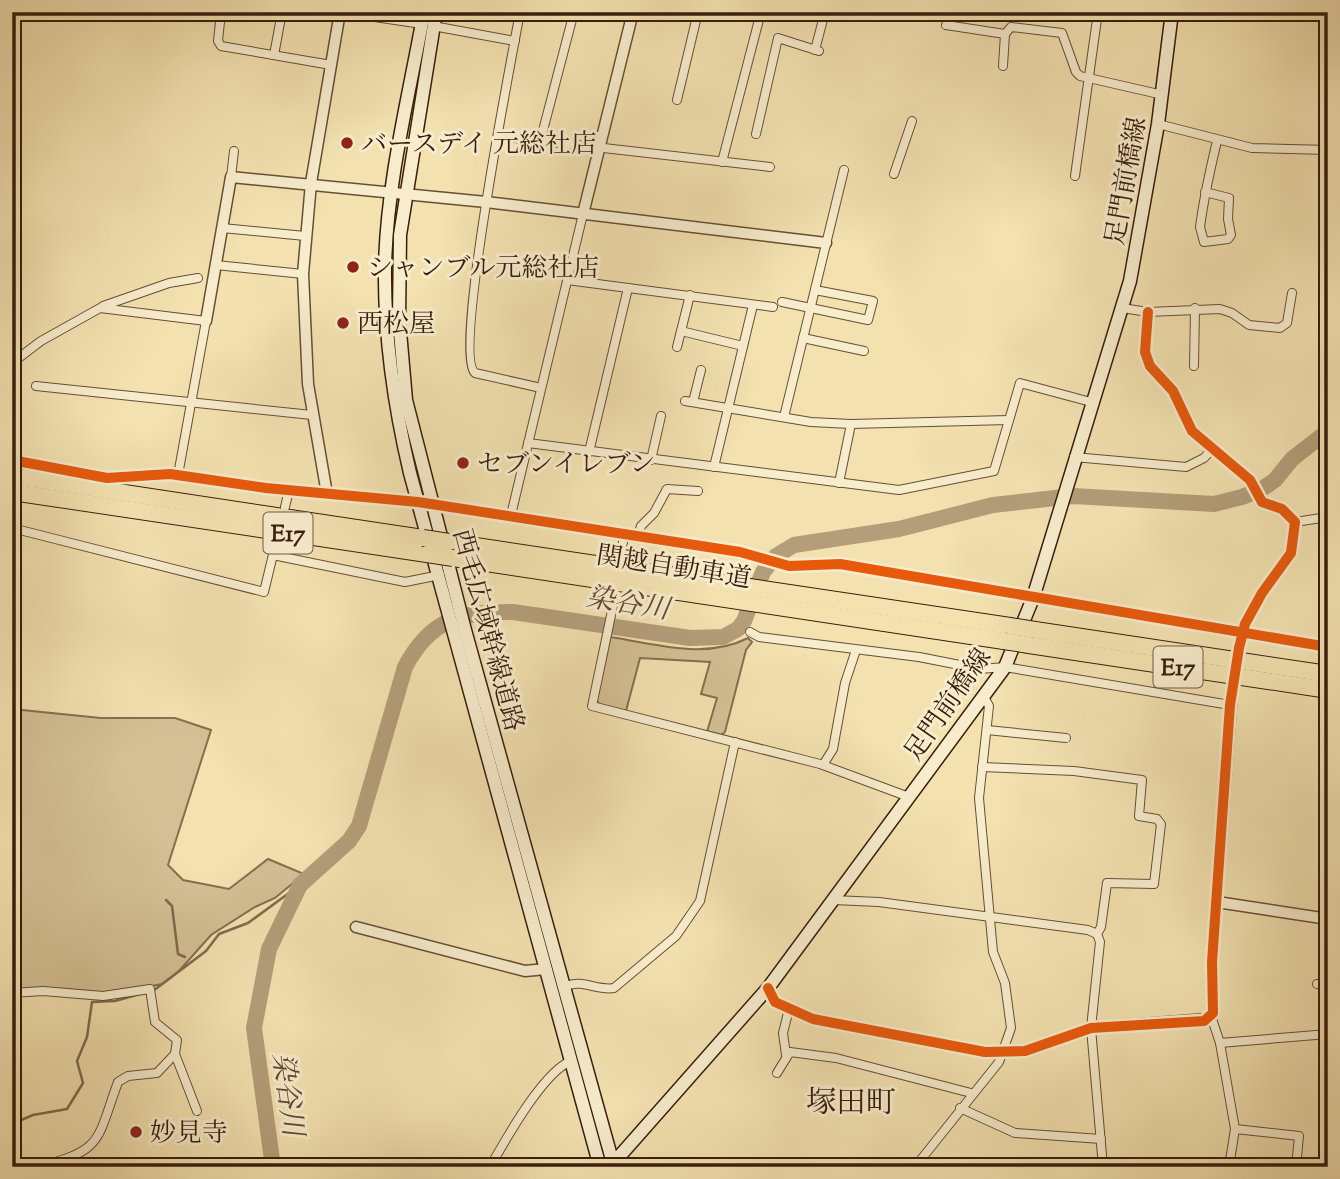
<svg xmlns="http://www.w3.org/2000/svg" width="1340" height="1179" viewBox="0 0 1340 1179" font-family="'Sorts Mill Goudy','Noto Serif JP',serif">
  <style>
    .green { fill: #d3c094; stroke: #866e50; stroke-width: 2 }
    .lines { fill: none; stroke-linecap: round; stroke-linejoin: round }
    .stream { stroke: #826a4e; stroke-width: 2.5 }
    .river { stroke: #b39e79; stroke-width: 16 }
    .minor-casing { stroke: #674e36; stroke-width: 10 }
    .tertiary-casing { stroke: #674e36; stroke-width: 13 }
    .secondary-casing { stroke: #381d0d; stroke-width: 15 }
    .motorway-casing { stroke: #381d0d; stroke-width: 18 }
    .minor { stroke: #f7eccc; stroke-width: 8 }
    .tertiary { stroke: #f7eccc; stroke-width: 10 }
    .secondary { stroke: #f7eccc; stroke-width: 12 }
    .motorway { stroke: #f3e1b0; stroke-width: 16 }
    .motorway-bridge-casing { stroke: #381d0d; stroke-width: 18; stroke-linecap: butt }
    .motorway-bridge { stroke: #f3e1b0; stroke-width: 16 }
    .cycleway-casing { stroke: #f7eccc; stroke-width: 15 }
    .cycleway { stroke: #e8590c; stroke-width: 10 }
    .poi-dot { fill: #8f2418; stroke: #f7eccc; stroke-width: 2.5 }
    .labels { text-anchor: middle; stroke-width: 6; stroke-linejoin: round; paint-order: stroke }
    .shield { fill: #f7eccc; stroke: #715b46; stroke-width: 2 }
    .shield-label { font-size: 24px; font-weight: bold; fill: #381d0d }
    .poi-label { font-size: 26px; fill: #381d0d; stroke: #f7eccc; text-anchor: start }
    .street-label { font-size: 26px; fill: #381d0d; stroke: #f7eccc }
    .water-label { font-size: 28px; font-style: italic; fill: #634a33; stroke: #f7eccc }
    .quarter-label { font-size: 30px; fill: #381d0d; stroke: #f7eccc }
  </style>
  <rect width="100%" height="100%" fill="#f3e1b0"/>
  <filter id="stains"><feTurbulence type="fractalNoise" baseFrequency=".00286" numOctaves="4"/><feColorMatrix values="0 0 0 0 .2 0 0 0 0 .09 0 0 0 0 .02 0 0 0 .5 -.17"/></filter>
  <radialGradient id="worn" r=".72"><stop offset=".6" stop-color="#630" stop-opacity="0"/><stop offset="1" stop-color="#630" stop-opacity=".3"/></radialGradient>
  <g class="green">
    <path d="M610 637C657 644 705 660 748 638L752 642 746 650 725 732 721 735 707 732 717 698 701 694 710 662 640 658 626 711 599 704 596 699Z"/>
    <polygon points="12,709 101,718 175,718 211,730 168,865 183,880 229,889 268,859 304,874 275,898 255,907 211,935 179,971 162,984 115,993 12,991"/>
  </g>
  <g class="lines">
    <g class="stream">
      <polyline points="166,900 172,906 178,954 185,957"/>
      <polyline points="153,991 206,951 219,934 248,923 300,885"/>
      <polyline points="12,1124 33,1115 67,1109 83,1083 77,1061 87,1037 92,1002 115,1001 140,994"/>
    </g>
    <path class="river" d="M273 1167 254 1028 269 949 300 885 349 841 359 826 405 667C431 618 461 612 513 612L690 638 723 637 738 629 744 621 763 572 776 556 794 545 899 529 993 505 1073 496 1214 504 1242 497 1262 489 1275 480 1292 459 1328 431"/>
    <g class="minor-casing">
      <g id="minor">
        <polyline points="221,12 218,41 221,46 331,65"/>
        <polyline points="341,12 422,24"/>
        <path d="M520 12C512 57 453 354 475 373L541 388"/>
        <polyline points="1073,12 1098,18"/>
        <polyline points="946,25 1005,34 1011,27 1062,33 1076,72 1080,76 1163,95"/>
        <polyline points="433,26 515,41"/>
        <polyline points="815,50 825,12"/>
        <polyline points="274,55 282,12"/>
        <polyline points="1003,66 1005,34"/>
        <polyline points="677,100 698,12"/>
        <polyline points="1158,124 1252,148 1328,150"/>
        <polyline points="756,134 778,38 819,51"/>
        <polyline points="498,136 770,167"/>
        <polyline points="540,142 574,12"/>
        <polyline points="722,162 761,12"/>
        <polyline points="894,174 912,121"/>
        <polyline points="1075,176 1098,12"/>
        <polyline points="231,177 234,151"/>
        <path d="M1205 192 1229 198 1228 219 1231 235 1228 239 1204 242 1200 227C1204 197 1210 170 1217 141"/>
        <polyline points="222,228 305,236"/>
        <polyline points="216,265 303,274"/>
        <polyline points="567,280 773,307"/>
        <polyline points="782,302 868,320 873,301 815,290"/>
        <polyline points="103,306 169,283 198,278"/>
        <polyline points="1122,308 1148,312 1220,309 1232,313 1249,325 1280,328 1287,323 1292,293"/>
        <polyline points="1148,312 1145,352 1150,366 1173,391 1192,431 1250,480 1262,502 1282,509 1295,522 1291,553 1262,593 1242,632"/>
        <polyline points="681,331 743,346"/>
        <polyline points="803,338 864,351"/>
        <polyline points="677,347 690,295"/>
        <polyline points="12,363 41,341 100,308 206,321 178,475"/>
        <polyline points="1194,366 1195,308"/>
        <polyline points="36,386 312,415"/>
        <polyline points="685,401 811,422 851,424 1009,420"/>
        <polyline points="693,402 701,370"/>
        <polyline points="784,417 844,170"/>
        <polyline points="528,443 899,490 994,471 1020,383 1091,402"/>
        <polyline points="589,452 628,288"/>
        <polyline points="1074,457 1186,467 1204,458 1213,448"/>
        <polyline points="651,460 661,416"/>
        <polyline points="714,467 753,305"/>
        <polyline points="839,483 851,424"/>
        <polyline points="285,507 289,490"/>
        <polyline points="511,515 583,214"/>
        <polyline points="1295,522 1328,517"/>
        <polyline points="12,528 264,592 276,542"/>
        <polyline points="638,536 641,526 654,513 667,489 698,491"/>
        <polyline points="622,547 625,533"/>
        <polyline points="273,555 405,582 440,575"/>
        <polyline points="614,601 592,706 820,764 909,797"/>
        <polyline points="750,632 759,637 919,657 980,669 1005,667 1230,705"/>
        <polyline points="987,730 1066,738"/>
        <polyline points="823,765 833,749 845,683 856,650"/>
        <polyline points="982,767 1074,771 1142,780 1139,816 1157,819 1161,824 1154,884 1107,883 1101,927 1097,934"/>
        <polyline points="833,900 879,902 1088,930 1097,934 1100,942 1091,1028 1103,1167"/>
        <polyline points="1317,984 1328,984"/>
        <path d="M566 986C583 979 597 991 614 988L676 936 700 901 735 742"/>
        <polyline points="12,993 43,991 103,996 150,989 155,1022 177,1040 175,1054 197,1111"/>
        <polyline points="1211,1016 1220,1043 1235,1129 1229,1167"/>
        <polyline points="1220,1043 1328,1034"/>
        <polyline points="786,1055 783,1033 789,1009"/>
        <polyline points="777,1073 790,1052 836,1058 971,1093"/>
        <polyline points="960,1108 1015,1133 1101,1139"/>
        <polyline points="1235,1129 1299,1136 1296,1167"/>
        <path d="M37 1167C104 1150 96 1142 118 1082L128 1076 157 1073 175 1054"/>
        <polyline points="382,1167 382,1163"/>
        <path d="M490 1167C506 1139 543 1072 571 1061"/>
        <polyline points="915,1167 999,1062 1011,1028 1005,983 993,952 979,798 989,706 984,697"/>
        <polyline points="1152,1167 1171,1167"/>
      </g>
    </g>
    <g class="tertiary-casing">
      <g id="tertiary">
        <polyline points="583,214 633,12"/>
        <polyline points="206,321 231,177 486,202 826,243"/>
        <polyline points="12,460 107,478 170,474 266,488 418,502 740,552 789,566 840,564 1328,647"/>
        <polyline points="327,494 308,384 303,274 311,183 340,12"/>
        <polyline points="1239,648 1242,632"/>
        <polyline points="1217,902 1328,919"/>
        <polyline points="356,927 525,971 546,969"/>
        <polyline points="768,988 775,1002 813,1019 985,1052 1025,1051 1091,1028 1208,1019 1213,1010 1212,962 1232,691"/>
      </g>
    </g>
    <g class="secondary-casing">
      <g id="secondary">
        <path d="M424 12C409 96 387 181 385 266 384 336 394 405 410 473L600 1167"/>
        <polyline points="436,12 400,235 399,320 406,400 465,630 614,1167"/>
        <polyline points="610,1167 768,988 1005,667 1033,598 1130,281 1158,124 1172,12"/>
      </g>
    </g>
    <g class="motorway-casing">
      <g id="motorway">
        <polyline points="12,476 423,538"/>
        <polyline points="12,492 427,554"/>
        <polyline points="449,542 1010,626"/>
        <polyline points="453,558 1004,641"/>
        <polyline points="1035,630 1328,674"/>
        <polyline points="1029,645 1328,690"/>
      </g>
    </g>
    <use href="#minor" class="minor"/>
    <use href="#tertiary" class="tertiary"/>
    <use href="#secondary" class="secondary"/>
    <use href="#motorway" class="motorway"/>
    <g class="motorway-bridge-casing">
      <g id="motorway-bridge">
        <polyline points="423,538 449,542"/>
        <polyline points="427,554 453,558"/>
        <polyline points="1010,626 1035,630"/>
        <polyline points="1004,641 1029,645"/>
      </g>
    </g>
    <use href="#motorway-bridge" class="motorway-bridge"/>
    <g class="cycleway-casing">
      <g id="cycleway">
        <polyline points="12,460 107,478 170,474 266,488 418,502 740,552 789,566 840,564 1328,647"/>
        <polyline points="768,988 775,1002 813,1019 985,1052 1025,1051 1091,1028 1204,1021 1213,1013 1212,962 1230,705 1239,648 1245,624 1262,593 1291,553 1295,522 1282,509 1262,502 1250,480 1192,431 1173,391 1150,366 1145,352 1148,312"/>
      </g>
    </g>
    <use href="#cycleway" class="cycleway"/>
  </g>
  <g class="poi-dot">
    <circle cx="347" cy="143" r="7"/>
    <circle cx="353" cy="267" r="7"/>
    <circle cx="343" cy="323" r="7"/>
    <circle cx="463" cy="463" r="7"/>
    <circle cx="136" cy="1132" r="7"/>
  </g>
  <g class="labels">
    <g class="shield">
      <rect x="263.5" y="512.5" width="49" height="41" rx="5"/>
      <rect x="1153.5" y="646.5" width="49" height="41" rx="5"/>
    </g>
    <g class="shield-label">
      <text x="288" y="541">E17</text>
      <text x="1178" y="675">E17</text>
    </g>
    <g class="poi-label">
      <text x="361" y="152">バースデイ 元総社店</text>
      <text x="367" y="276">シャンブル元総社店</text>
      <text x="357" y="332">西松屋</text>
      <text x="477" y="472">セブンイレブン</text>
      <text x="150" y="1141">妙見寺</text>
    </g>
    <g class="street-label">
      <text transform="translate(1125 181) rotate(-80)" y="9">足門前橋線</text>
      <text transform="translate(674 566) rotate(9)" y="9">関越自動車道</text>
      <text transform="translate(489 630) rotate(75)" y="9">西毛広域幹線道路</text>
      <text transform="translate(947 704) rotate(-55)" y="9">足門前橋線</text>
    </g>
    <g class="water-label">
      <text transform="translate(628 602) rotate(9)" y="10">染谷川</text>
      <text transform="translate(289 1094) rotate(82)" y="10">染谷川</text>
    </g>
    <g class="quarter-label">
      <text x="851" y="1112">塚田町</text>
    </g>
  </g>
  <rect width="1340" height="1179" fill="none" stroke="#f3e1b0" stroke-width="42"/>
  <rect x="14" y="14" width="1312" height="1151" fill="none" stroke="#381d0d" stroke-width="3.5"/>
  <rect x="21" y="21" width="1298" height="1137" fill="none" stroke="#381d0d" stroke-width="2"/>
  <rect width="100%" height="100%" filter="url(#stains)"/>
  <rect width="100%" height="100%" fill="url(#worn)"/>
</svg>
